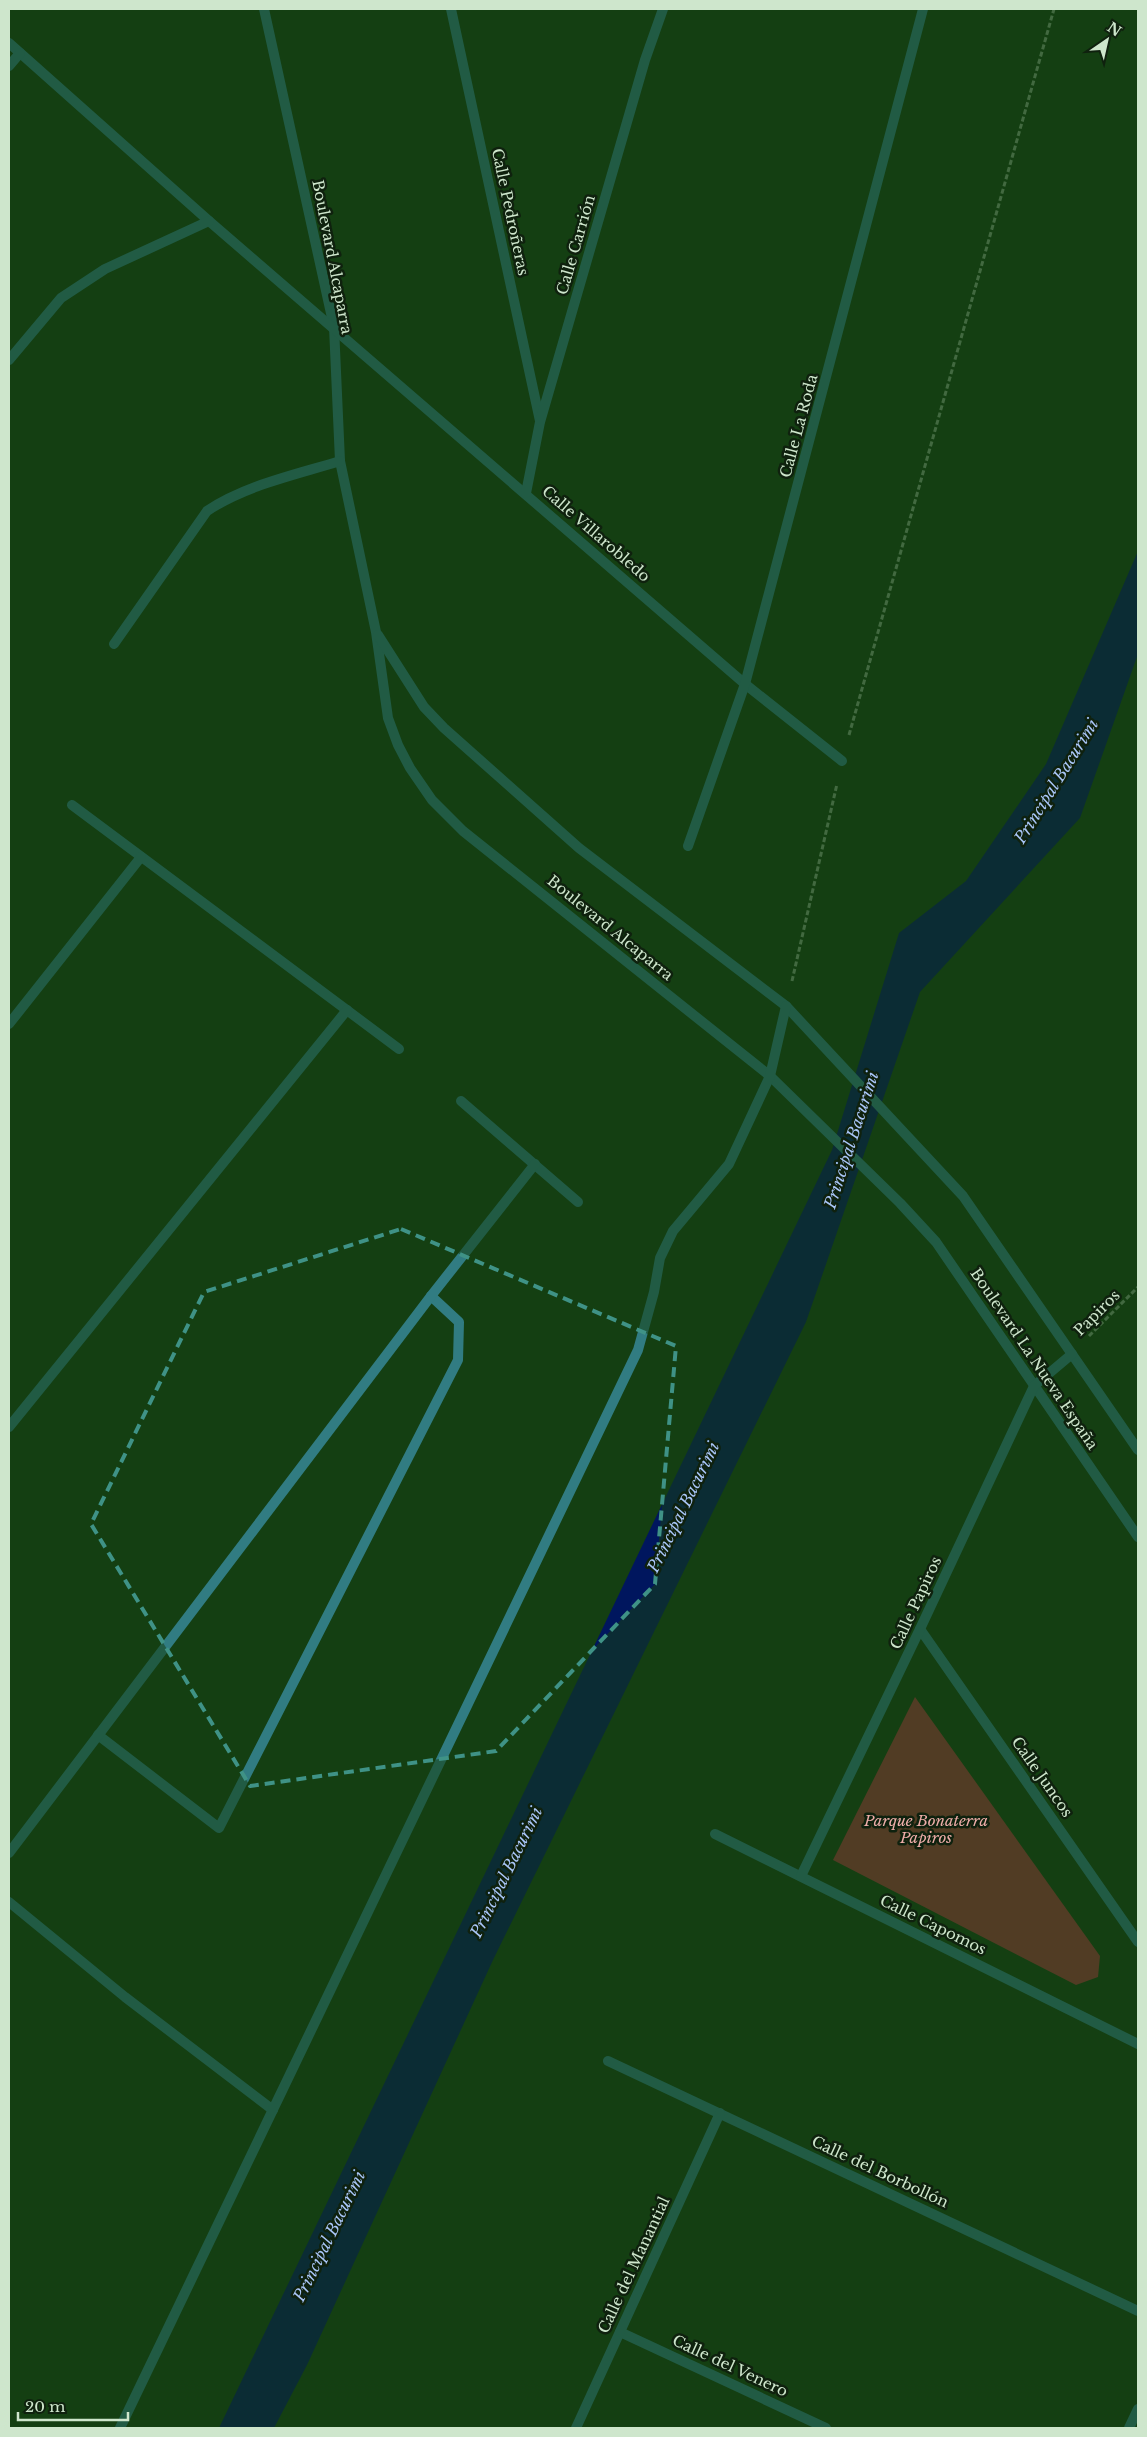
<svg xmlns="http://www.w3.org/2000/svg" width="1147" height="2437" viewBox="0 0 1147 2437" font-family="'Libre Baskerville',serif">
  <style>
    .green { fill: #9c383a }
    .water { fill: #00165e }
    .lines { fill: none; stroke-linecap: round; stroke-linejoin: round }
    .path { stroke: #7a9b78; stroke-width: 3; stroke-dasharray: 5 2.5; stroke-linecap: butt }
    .minor { stroke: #317c82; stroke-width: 10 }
    .marked { fill: none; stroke: #3f9286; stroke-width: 4; stroke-dasharray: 10 6; stroke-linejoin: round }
    .labels { text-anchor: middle; stroke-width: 5; stroke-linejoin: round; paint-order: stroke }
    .street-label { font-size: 15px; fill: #cee6cc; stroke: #0f210e }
    .park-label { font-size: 15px; font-style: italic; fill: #eeada9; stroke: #0f210e }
    .water-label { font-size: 16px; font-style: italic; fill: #aac6f8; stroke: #0f210e }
  </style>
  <rect width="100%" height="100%" fill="#143f12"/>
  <polygon class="green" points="915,1697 1100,1956 1098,1977 1076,1985 833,1860"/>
  <polygon class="water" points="1138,551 1138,654 1080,818 920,992 806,1322 493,1960 307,2365 274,2428 219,2428 832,1150 899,933 966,881 1046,764"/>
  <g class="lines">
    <g class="path">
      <polyline points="849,735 1054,9"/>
      <polyline points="792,981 837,784"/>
      <polyline points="1089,1336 1138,1287"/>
    </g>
    <g class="minor">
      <polyline points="264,9 334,327 340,461 376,632 388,718 398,745 410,768 432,800 463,831 770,1076 900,1203 936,1242 1138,1537"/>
      <polyline points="451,9 540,421"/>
      <polyline points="9,43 209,221 745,684 842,761"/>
      <polyline points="9,66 20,53"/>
      <polyline points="9,360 61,298 105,269 209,221"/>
      <polyline points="526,493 540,422 645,60 663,9"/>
      <polyline points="378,635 424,707 444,728 579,848 786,1006 963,1196 1138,1450"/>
      <path d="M114 644 207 511C246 485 295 475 340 461"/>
      <polyline points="72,805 399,1049"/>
      <polyline points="688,846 745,684 923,9"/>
      <polyline points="9,1024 141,857"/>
      <polyline points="461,1101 578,1202"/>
      <polyline points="9,1427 347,1010"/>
      <polyline points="920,1629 1138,1942"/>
      <polyline points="98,1735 219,1828 458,1360 459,1322 431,1296"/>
      <polyline points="715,1834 1138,2044"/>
      <polyline points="9,1853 431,1296 535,1164"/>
      <polyline points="801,1876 920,1629 1034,1386 1072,1354"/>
      <polyline points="9,1902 125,1997 273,2110"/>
      <polyline points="608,2061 1138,2311"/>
      <polyline points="620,2332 826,2428"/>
      <polyline points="120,2428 638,1350 654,1292 660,1258 673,1231 729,1164 770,1076 786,1006"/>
      <polyline points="576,2428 720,2113"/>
      <polyline points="1129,2428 1138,2409"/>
    </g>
  </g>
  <path d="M0 0H1147V2437H0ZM401 1229 676 1346 655 1584 496 1751 250 1786 91 1524 204 1292Z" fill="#143f12" fill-opacity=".55" fill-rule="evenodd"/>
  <path class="marked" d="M401 1229 676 1346 655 1584 496 1751 250 1786 91 1524 204 1292Z"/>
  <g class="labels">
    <g class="street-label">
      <text transform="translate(510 212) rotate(78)" y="5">Calle Pedroñeras</text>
      <text transform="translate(576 245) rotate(-74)" y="5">Calle Carrión</text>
      <text transform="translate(332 257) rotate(79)" y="5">Boulevard Alcaparra</text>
      <text transform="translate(799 426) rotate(-75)" y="5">Calle La Roda</text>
      <text transform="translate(596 534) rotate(41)" y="5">Calle Villarobledo</text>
      <text transform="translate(610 928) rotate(39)" y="5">Boulevard Alcaparra</text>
      <text transform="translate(1097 1313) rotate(-45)" y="5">Papiros</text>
      <text transform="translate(1034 1359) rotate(56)" y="5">Boulevard La Nueva España</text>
      <text transform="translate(916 1603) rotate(-65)" y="5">Calle Papiros</text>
      <text transform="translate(1042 1777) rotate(55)" y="5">Calle Juncos</text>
      <text transform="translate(933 1925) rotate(26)" y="5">Calle Capomos</text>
      <text transform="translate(880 2172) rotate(25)" y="5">Calle del Borbollón</text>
      <text transform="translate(634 2265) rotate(-65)" y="5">Calle del Manantial</text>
      <text transform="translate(730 2366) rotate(25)" y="5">Calle del Venero</text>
    </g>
    <g class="park-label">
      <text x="926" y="1826">Parque Bonaterra<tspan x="926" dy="17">Papiros</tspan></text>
    </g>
    <g class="water-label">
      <text transform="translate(1056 781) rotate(-58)" y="6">Principal Bacurimi</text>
      <text transform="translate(851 1140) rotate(-72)" y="6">Principal Bacurimi</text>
      <text transform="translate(683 1507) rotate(-64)" y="6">Principal Bacurimi</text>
      <text transform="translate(506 1872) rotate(-64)" y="6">Principal Bacurimi</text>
      <text transform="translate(329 2236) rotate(-64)" y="6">Principal Bacurimi</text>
    </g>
  </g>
  <rect width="1147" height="2437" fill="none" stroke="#cee6cc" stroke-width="20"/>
  <g transform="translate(1107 40) rotate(34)" stroke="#0f210e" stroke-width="4" paint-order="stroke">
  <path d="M0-4L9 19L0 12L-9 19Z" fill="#cee6cc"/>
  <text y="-8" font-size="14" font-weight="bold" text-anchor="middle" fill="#cee6cc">N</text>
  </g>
  <path d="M18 2412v8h110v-8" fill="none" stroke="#cee6cc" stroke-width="2.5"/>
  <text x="25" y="2412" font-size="15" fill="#cee6cc" stroke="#0f210e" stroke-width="4" paint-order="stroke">20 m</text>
</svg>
